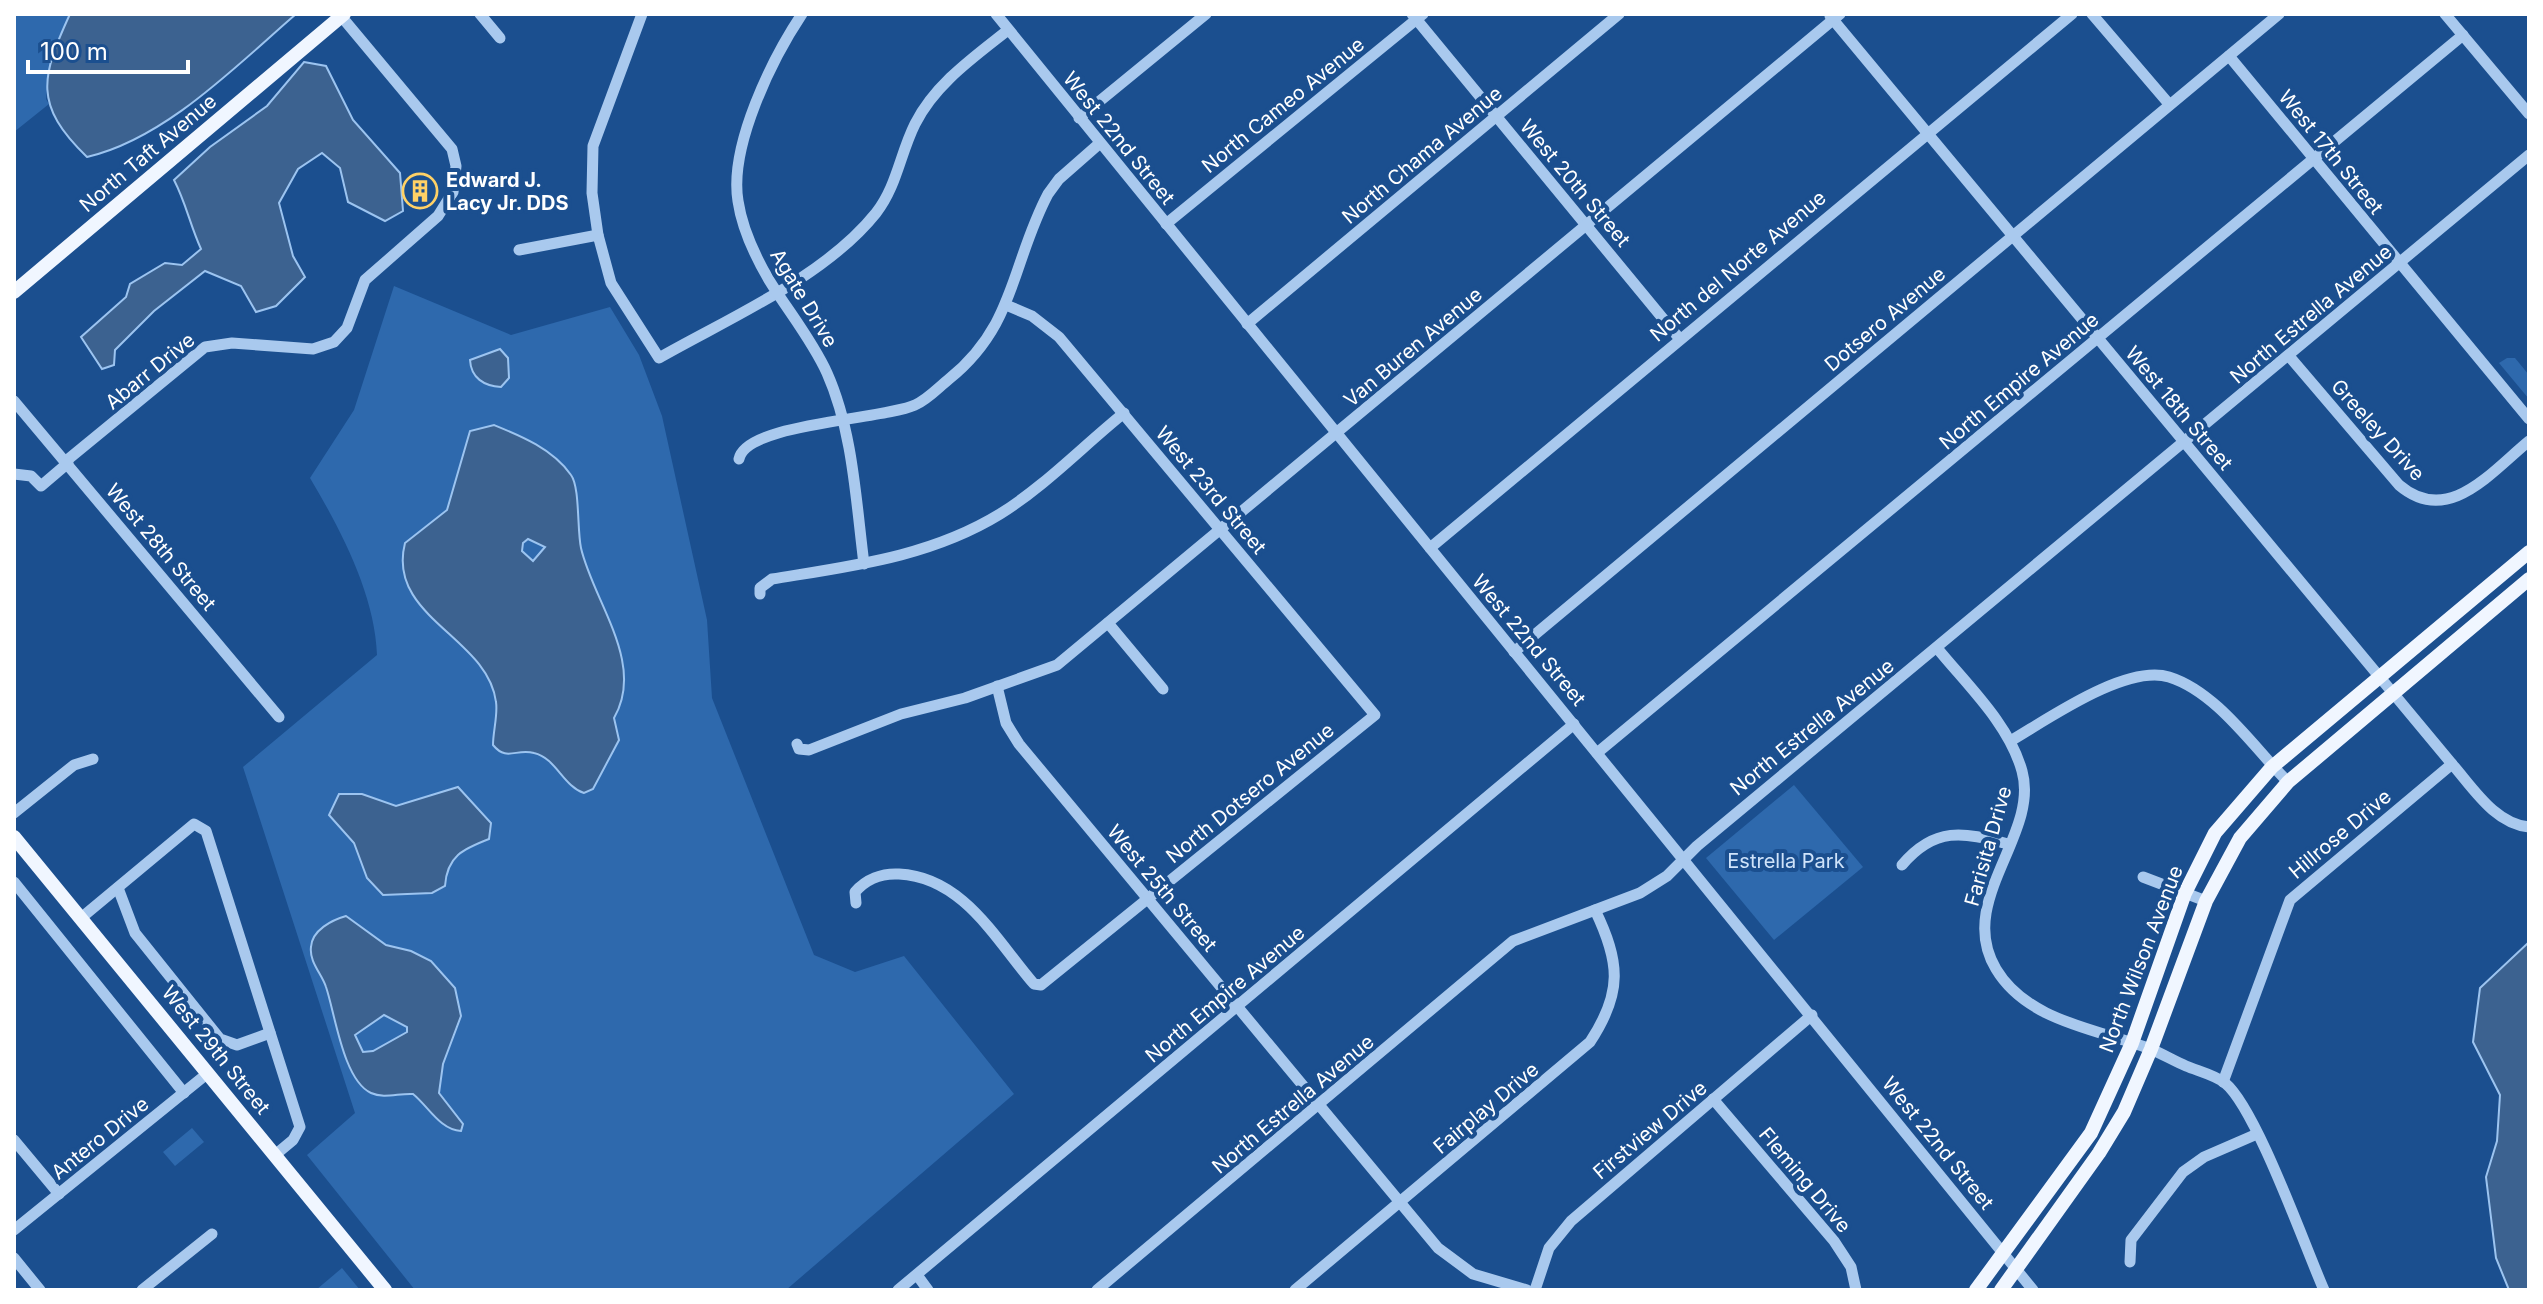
<svg xmlns="http://www.w3.org/2000/svg" width="2543" height="1304" viewBox="0 0 2543 1304" font-family="Inter,sans-serif">
  <style>
    .green { fill: #2e69ad }
    .water { fill: #3c6290; stroke: #9cc4f0; stroke-width: 2; fill-rule: evenodd }
    .lines { fill: none; stroke-linecap: round; stroke-linejoin: round }
    .minor { stroke: #a9c9ee; stroke-width: 11 }
    .major { stroke: #f0f6ff; stroke-width: 14 }
    .labels { text-anchor: middle; stroke-width: 8; stroke-linejoin: round; paint-order: stroke }
    .street-label { font-size: 20px; fill: #fff; stroke: #1b4f8f }
    .poi-label { font-size: 20px; font-weight: bold; fill: #fff; stroke: #1b4f8f; text-anchor: start }
    .park-label { font-size: 20px; fill: #cfe3fa; stroke: #1b4f8f }
  </style>
  <rect width="100%" height="100%" fill="#1b4f8f"/>
  <g class="green">
    <polygon points="14,14 70,14 51,56 46,99 49,104 14,132"/>
    <path d="M394 286 511 335 610 307 639 355 662 416 707 620 712 698 814 955 855 972 904 956 1014 1094 786 1290H415L307 1155 355 1113 243 767 377 655C375 595 341 530 310 478L354 410Z"/>
    <polygon points="2507,358 2515,358 2529,375 2529,399 2499,363"/>
    <polygon points="1794,785 1863,867 1774,940 1706,858"/>
    <polygon points="192,1128 204,1142 175,1166 163,1152"/>
    <polygon points="342,1268 360,1290 316,1290"/>
  </g>
  <g class="water">
    <path d="M70 14H296C236 66 165 139 87 157 33 105 41 77 70 14Z"/>
    <path d="M304 62 326 66 353 120 400 173 403 211 385 221 348 202 340 168 322 153 298 169 279 203 293 256 305 277 276 306 256 312 241 286 205 271 154 311 115 350 114 365 102 369 81 337 126 297 130 284 165 263 182 265 201 249C190 225 186 203 174 180L210 147 267 106Z"/>
    <path d="M500 349 508 358 509 378 501 387C484 386 471 378 470 360Z"/>
    <path d="M494 425C521 436 553 449 571 475 580 487 577 530 581 548 593 601 646 663 614 718L619 740 593 789 584 793C563 786 556 758 534 753 516 748 507 762 493 745 493 731 498 715 496 702 488 637 386 617 405 543L447 510 470 431ZM528 539 545 547 533 561 522 551 523 543Z"/>
    <path d="M458 787 491 823 489 839C463 849 447 856 445 886L432 893 383 895 367 878 354 843 329 815 339 794H362L396 806Z"/>
    <path d="M346 916 386 945 411 951 431 961 455 988 461 1016 443 1064 439 1093 463 1124 461 1131C440 1130 428 1106 413 1094 399 1093 384 1099 371 1093 343 1080 335 1013 326 987 322 974 309 962 311 947 312 930 332 920 346 916ZM384 1015 407 1027V1032L373 1051 363 1052 355 1035Z"/>
    <polygon points="2529,942 2529,1290 2509,1290 2496,1258 2486,1177 2497,1141 2500,1095 2473,1042 2480,988"/>
  </g>
  <g class="lines">
    <g class="minor">
      <polyline points="480,14 500,38"/>
      <path d="M642 14 593 146 592 193 598 235 611 283 659 358C729 318 825 277 876 213 897 186 900 154 915 124 935 84 974 57 1008 30"/>
      <path d="M802 14C772 59 729 146 738 201 742 228 755 256 769 280 788 311 812 340 827 373 853 431 856 502 864 564"/>
      <polyline points="996,14 2033,1290"/>
      <polyline points="1412,14 1679,338"/>
      <polyline points="2092,14 2169,104"/>
      <polyline points="2445,14 2529,114"/>
      <path d="M1830 16 2452 764C2473 788 2495 824 2529 827"/>
      <polyline points="2229,56 2529,419"/>
      <polyline points="1079,118 1206,14"/>
      <polyline points="1166,224 1423,14"/>
      <polyline points="519,250 598,235"/>
      <polyline points="1247,324 1619,14"/>
      <path d="M2289 356 2399 485C2448 527 2491 472 2529 441"/>
      <polyline points="14,401 279,717"/>
      <path d="M739 459C746 423 882 420 915 405 927 400 938 388 949 379 1016 325 1011 264 1048 194L1059 179 1100 143"/>
      <polyline points="66,461 205,347 232,343 313,349 334,342 347,328 365,280 438,216 453,192 456,166 452,149 341,16"/>
      <polyline points="14,474 31,476 41,486 68,463"/>
      <polyline points="1430,548 2072,14"/>
      <path d="M760 594V588L772 579C851 566 930 557 1000 514 1045 486 1083 446 1124 413"/>
      <polyline points="1108,623 1163,689"/>
      <path d="M1937 648C1968 686 2009 724 2022 771 2040 835 1955 901 1996 969 2027 1021 2096 1029 2148 1048 2161 1053 2174 1061 2186 1066 2198 1071 2215 1075 2225 1083 2256 1108 2305 1247 2324 1290"/>
      <polyline points="1514,652 2279,14"/>
      <polyline points="997,686 1006,723 1019,744 1438,1248 1473,1274 1527,1290"/>
      <path d="M2012 740C2048 719 2126 664 2169 677 2217 692 2254 748 2288 782"/>
      <polyline points="797,744 799,749 809,750 901,714 965,698 1057,665 1840,14"/>
      <polyline points="1597,753 2463,35"/>
      <polyline points="14,813 74,765 93,759"/>
      <path d="M1902 865C1935 826 1963 832 2008 844"/>
      <polyline points="2143,877 2206,901"/>
      <polyline points="14,882 184,1093"/>
      <polyline points="118,888 135,933 220,1039 237,1045 270,1033"/>
      <path d="M856 903 855 892C866 879 882 873 899 874 963 877 996 940 1034 984L1041 985 1375 715 1059 337 1032 316 1006 305"/>
      <polyline points="81,918 194,824 206,831 300,1127 293,1140 275,1155"/>
      <polyline points="2223,1082 2290,900 2452,764"/>
      <polyline points="1713,1099 1834,1241 1851,1267 1856,1290"/>
      <polyline points="14,1140 59,1194"/>
      <polyline points="14,1230 208,1073"/>
      <polyline points="14,1258 40,1290"/>
      <polyline points="2130,1262 2131,1240 2183,1172 2204,1157 2257,1134"/>
      <polyline points="917,1275 928,1290"/>
      <polyline points="142,1290 212,1234"/>
      <polyline points="898,1290 1574,724"/>
      <polyline points="1097,1290 1513,941 1640,893 1667,876 1697,846 2529,155"/>
      <path d="M1295 1290 1590 1042C1623 992 1620 962 1595 910"/>
      <polyline points="1535,1290 1549,1248 1571,1221 1812,1015"/>
    </g>
    <g class="major">
      <polyline points="14,292 344,14"/>
      <polyline points="14,837 385,1290"/>
      <polyline points="1976,1290 2091,1133 2132,1043 2185,893 2215,833 2272,767 2529,552"/>
      <polyline points="2001,1290 2099,1153 2124,1112 2151,1049 2206,901 2240,838 2288,782 2529,579"/>
    </g>
  </g>
  <defs>
    <g id="building-ring" transform="scale(1.8)"><circle r="9.5" fill="#1b4f8f" stroke="#ffd166" stroke-width="1.5"/><path d="M-4-6H4V6H1V3H-1V6H-4ZM-2.5-4.3h1.7v1.8h-1.7ZM.8-4.3h1.7v1.8H.8ZM-2.5-1h1.7V.8h-1.7ZM.8-1h1.7V.8H.8Z" fill="#ffd166"/></g>
  </defs>
  <g fill-rule="evenodd">
    <use href="#building-ring" x="420" y="191"/>
  </g>
  <g class="labels">
    <g class="street-label">
      <text transform="translate(1283 105) rotate(-39)" y="7">North Cameo Avenue</text>
      <text transform="translate(1119 138) rotate(51)" y="7">West 22nd Street</text>
      <text transform="translate(2331 152) rotate(51)" y="7">West 17th Street</text>
      <text transform="translate(148 153) rotate(-40)" y="7">North Taft Avenue</text>
      <text transform="translate(1422 155) rotate(-40)" y="7">North Chama Avenue</text>
      <text transform="translate(1575 183) rotate(50)" y="7">West 20th Street</text>
      <text transform="translate(1738 266) rotate(-40)" y="7">North del Norte Avenue</text>
      <text transform="translate(804 298) rotate(59)" y="7">Agate Drive</text>
      <text transform="translate(2311 314) rotate(-40)" y="7">North Estrella Avenue</text>
      <text transform="translate(1885 319) rotate(-40)" y="7">Dotsero Avenue</text>
      <text transform="translate(1413 347) rotate(-40)" y="7">Van Buren Avenue</text>
      <text transform="translate(150 371) rotate(-39)" y="7">Abarr Drive</text>
      <text transform="translate(2019 381) rotate(-40)" y="7">North Empire Avenue</text>
      <text transform="translate(2179 408) rotate(50)" y="7">West 18th Street</text>
      <text transform="translate(2378 430) rotate(48)" y="7">Greeley Drive</text>
      <text transform="translate(1211 490) rotate(50)" y="7">West 23rd Street</text>
      <text transform="translate(161 547) rotate(50)" y="7">West 28th Street</text>
      <text transform="translate(1529 640) rotate(50)" y="7">West 22nd Street</text>
      <text transform="translate(1812 727) rotate(-39)" y="7">North Estrella Avenue</text>
      <text transform="translate(1250 793) rotate(-39)" y="7">North Dotsero Avenue</text>
      <text transform="translate(2340 834) rotate(-40)" y="7">Hillrose Drive</text>
      <text transform="translate(1988 846) rotate(-74)" y="7">Farisita Drive</text>
      <text transform="translate(1162 888) rotate(50)" y="7">West 25th Street</text>
      <text transform="translate(2141 959) rotate(-69)" y="7">North Wilson Avenue</text>
      <text transform="translate(1225 994) rotate(-40)" y="7">North Empire Avenue</text>
      <text transform="translate(216 1050) rotate(51)" y="7">West 29th Street</text>
      <text transform="translate(1293 1104) rotate(-40)" y="7">North Estrella Avenue</text>
      <text transform="translate(1486 1108) rotate(-40)" y="7">Fairplay Drive</text>
      <text transform="translate(1650 1130) rotate(-40)" y="7">Firstview Drive</text>
      <text transform="translate(100 1138) rotate(-39)" y="7">Antero Drive</text>
      <text transform="translate(1938 1143) rotate(51)" y="7">West 22nd Street</text>
      <text transform="translate(1805 1180) rotate(50)" y="7">Fleming Drive</text>
    </g>
    <g class="poi-label">
      <text x="446" y="187">Edward J.<tspan x="446" dy="23">Lacy Jr. DDS</tspan></text>
    </g>
    <g class="park-label">
      <text x="1786" y="868">Estrella Park</text>
    </g>
  </g>
  <rect width="2543" height="1304" fill="none" stroke="#ffffff" stroke-width="32"/>
  <path d="M28 60v12h160v-12" fill="none" stroke="#ffffff" stroke-width="4"/>
  <text x="40" y="60" font-size="24" fill="#ffffff" stroke="#1b4f8f" stroke-width="6" paint-order="stroke">100 m</text>
</svg>
